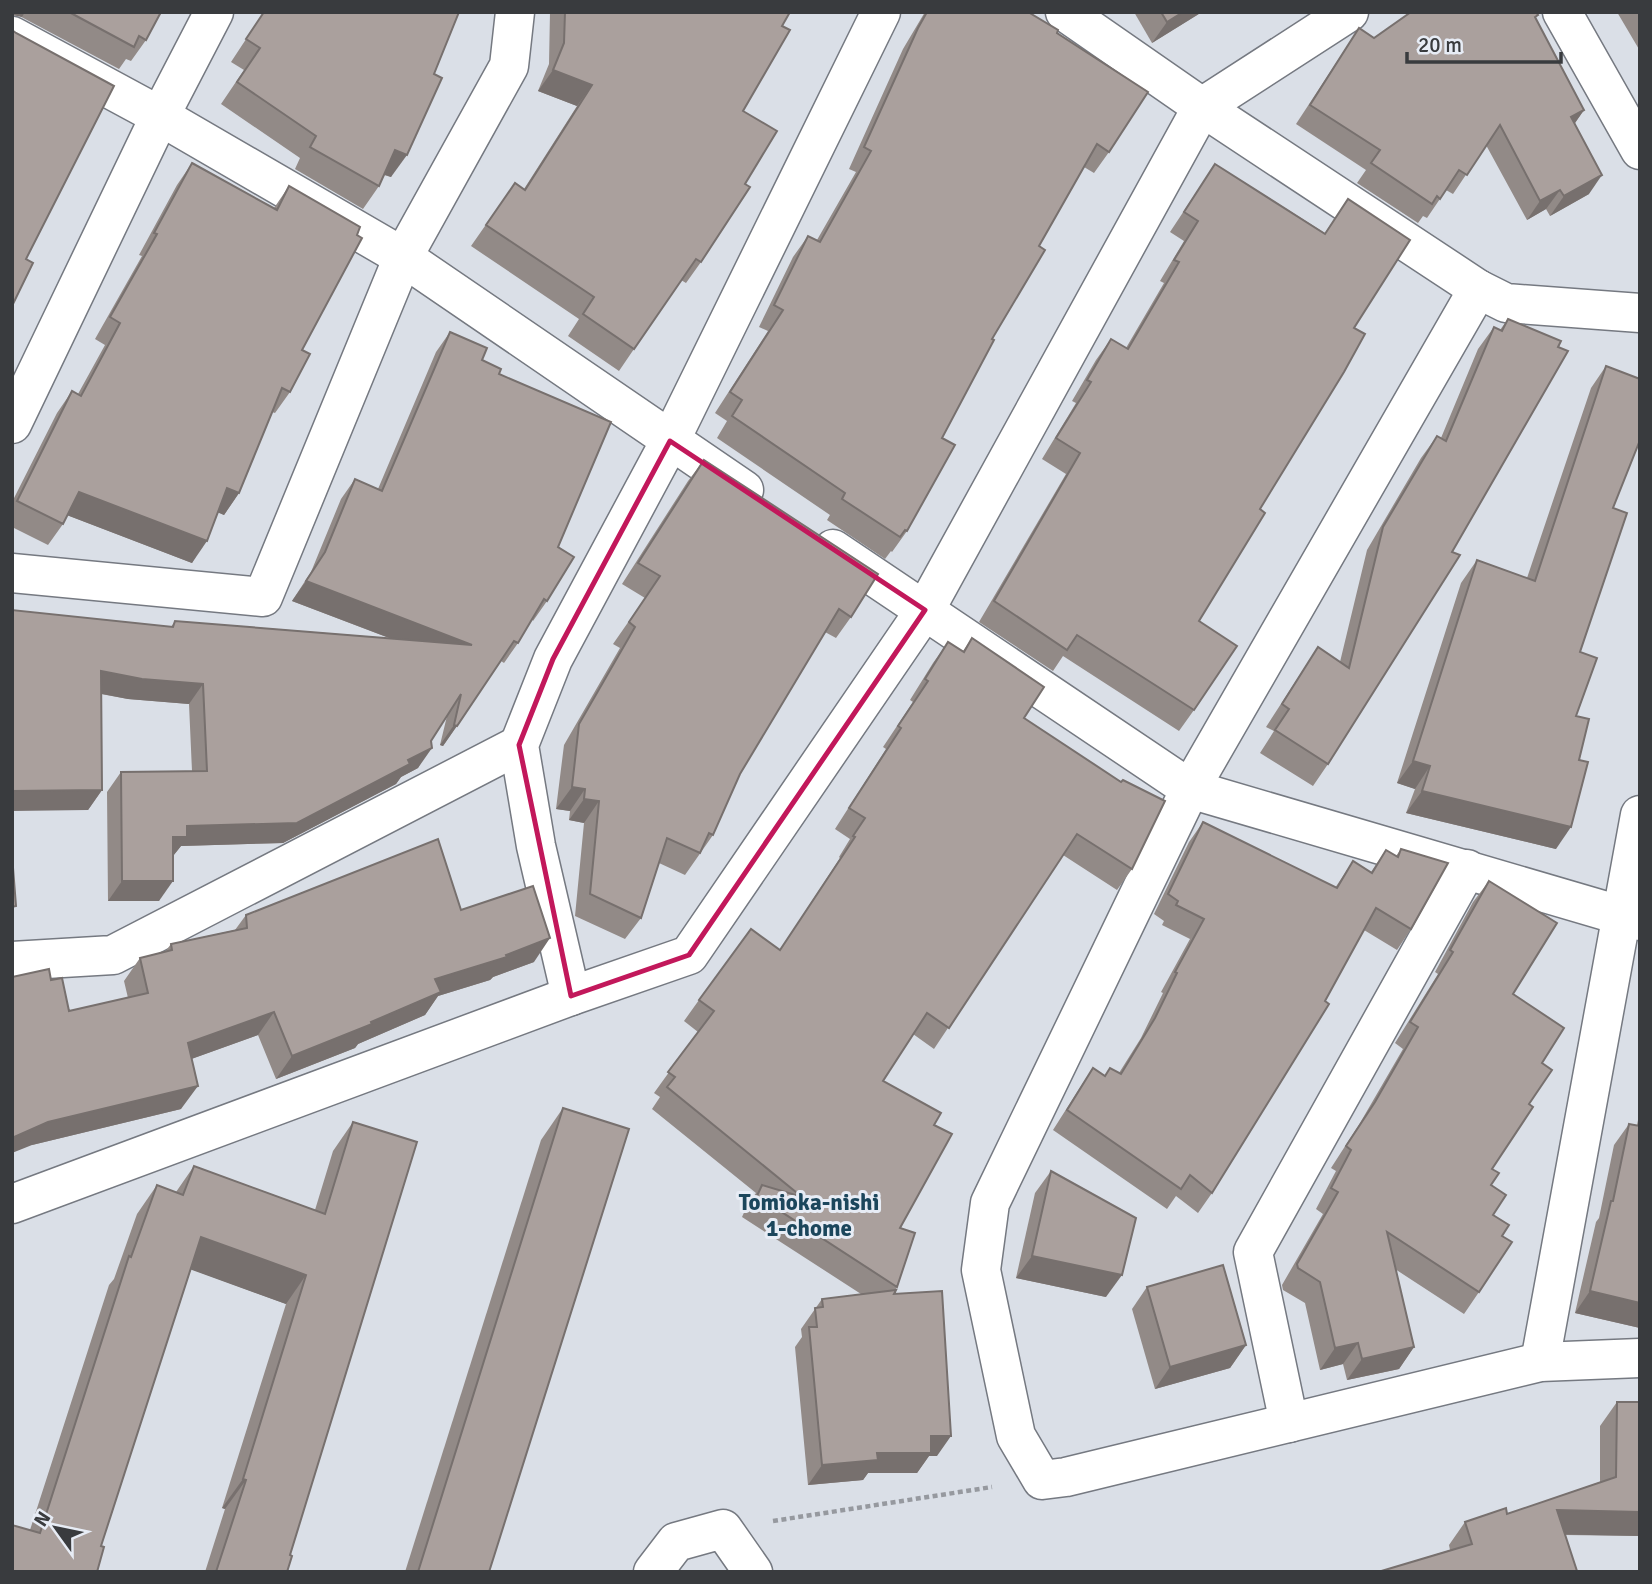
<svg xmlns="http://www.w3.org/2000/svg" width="1652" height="1584" viewBox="0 0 1652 1584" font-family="Signika,sans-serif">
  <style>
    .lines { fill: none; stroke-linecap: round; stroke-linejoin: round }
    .street-casing { stroke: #757981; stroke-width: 41 }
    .path { stroke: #96999f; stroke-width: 4.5; stroke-dasharray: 5 3.5; stroke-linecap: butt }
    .street { stroke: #fff; stroke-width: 38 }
    .wall { fill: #928a87 }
    .shaded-wall { fill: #77706e }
    .building { fill: #aaa09d; stroke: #77706e; stroke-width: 2 }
    .marked { fill: none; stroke: #c2185b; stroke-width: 5; stroke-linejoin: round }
    .labels { text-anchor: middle; stroke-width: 6; stroke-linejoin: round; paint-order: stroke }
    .neighbourhood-label { font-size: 23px; font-weight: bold; fill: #1b465c; stroke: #e7ecf5 }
  </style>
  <rect width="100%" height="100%" fill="#dadfe7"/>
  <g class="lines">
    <g class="street-casing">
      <g id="street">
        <polyline points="1065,12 1202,107 1478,289 1506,303 1640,313"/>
        <polyline points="1562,12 1640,150"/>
        <polyline points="12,36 160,116 403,257 744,490"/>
        <polyline points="1478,289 1190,789 990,1203 981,1270 1016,1436 1042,1480 1066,1477 1540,1362 1640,1358"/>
        <polyline points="12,424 160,116 214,12"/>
        <polyline points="833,549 1190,789 1640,921"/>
        <polyline points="12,573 263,597 403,257 509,66 515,12"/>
        <polyline points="12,961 113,955 519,745"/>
        <polyline points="571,996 536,846 519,745 553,659 670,441 881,12"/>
        <polyline points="12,1204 571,996 689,955 925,610 1202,107 1349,12"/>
        <polyline points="1540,1362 1640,815"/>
        <polyline points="1289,1423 1253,1252 1467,869"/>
        <polyline points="653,1572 676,1542 723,1529 753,1572"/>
      </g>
    </g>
    <polyline class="path" points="773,1521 992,1487"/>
    <use href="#street" class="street"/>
  </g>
  <g class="wall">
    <polygon points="12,12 161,12 146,40 131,61 126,59 119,69"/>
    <polygon points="264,12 459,12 391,177 384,175 379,186 363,209 295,169 300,158 221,104 244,70 231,62"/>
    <polygon points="550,12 790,12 782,26 743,111 745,184 701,262 686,283 681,280 619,371 568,336 579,319 471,246 515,183 524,189 577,106 538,91 549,64"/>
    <polygon points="925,12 1028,12 1057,33 1109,152 1094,173 1084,167 1039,246 942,438 907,531 892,552 891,551 885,559 827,520 830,515 717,438 727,421 715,413 768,331 759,327 793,257 808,236 817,240 856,172 849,169 903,49"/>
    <polygon points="1134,12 1202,12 1152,43"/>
    <polygon points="1617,12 1640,12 1640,51 1630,34"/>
    <polygon points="1538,15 1535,19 1584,110 1575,123 1589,194 1550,216 1546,209 1527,220 1486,145 1453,194 1446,190 1427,218 1423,216 1418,223 1357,183 1366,170 1296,124 1359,28 1374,38"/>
    <polygon points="192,163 274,208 289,186 302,350 290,392 275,413 272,412 239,493 224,515 218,512 192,563 67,515 63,524 48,545 12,527 12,502 57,413 72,391 78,394 105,345 95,339 142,256 139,255 177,185"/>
    <polygon points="1215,164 1325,233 1348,199 1354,328 1260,509 1199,621 1194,710 1179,731 1063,656 1053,671 979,622 1066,474 1042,459 1076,403 1072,401 1096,360 1111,339 1126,348 1164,283 1160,281 1184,241 1170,232"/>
    <polygon points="1508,319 1328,764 1313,786 1260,753 1274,731 1266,727 1303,670 1318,647 1340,662 1367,550 1421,458 1437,436 1441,438 1478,349 1494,327 1500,330"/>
    <polygon points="450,332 499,374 558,547 547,601 533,621 532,619 518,643 504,663 501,661 443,746 440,745 447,716 431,741 418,768 401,777 396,784 283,843 181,846 173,856 159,901 108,901 107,792 121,772 192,771 189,704 128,699 101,694 102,790 88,810 12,610 171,627 175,621 389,638 292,601 311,572 341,499 355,479 378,489 436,352"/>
    <polygon points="1606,366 1613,508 1580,652 1576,716 1556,849 1406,813 1415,789 1397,783 1461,583 1477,560 1527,578 1591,388"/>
    <polygon points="704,460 851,617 836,638 825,632 740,774 713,835 685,875 659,863 641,918 625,939 575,916 584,823 569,820 570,811 556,809 564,745 620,648 613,644 645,598 622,584 688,481"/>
    <polygon points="972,638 1024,718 1132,869 1117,890 1063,855 934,1049 913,1034 883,1081 934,1125 900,1228 897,1287 894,1294 937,1456 929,1456 917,1473 868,1473 863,1480 808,1485 795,1347 802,1337 801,1329 822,1299 861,1294 742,1217 747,1206 756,1193 652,1109 660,1097 654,1093 698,1032 684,1021 699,1000 780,950 840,858 839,857 850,839 835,829 886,749 883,747 913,702 910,700 933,663 948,642 963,651"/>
    <polygon points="1203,822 1335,888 1353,861 1371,872 1386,850 1396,856 1401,849 1411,929 1397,950 1364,930 1212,1193 1198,1213 1176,1196 1167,1209 1053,1130 1079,1089 1093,1068 1105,1076 1119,1073 1141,1038 1163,993 1161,992 1190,939 1162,925 1164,921 1154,914 1189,842"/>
    <polygon points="1489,881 1513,994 1542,1063 1529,1104 1492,1169 1491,1185 1493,1215 1502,1236 1479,1292 1464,1314 1395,1269 1414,1347 1399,1369 1347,1380 1343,1364 1320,1370 1305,1303 1283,1290 1282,1285 1323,1214 1316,1209 1336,1171 1331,1168 1360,1123 1403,1049 1395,1043 1438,974 1435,972 1473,902"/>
    <polygon points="461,910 534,962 493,977 490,980 438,996 425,1015 358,1044 355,1048 276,1079 258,1035 191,1059 181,1109 32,1145 51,980 69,1011 128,998 124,981 140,958 165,952 171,944 235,930 246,915"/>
    <polygon points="563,1108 489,1572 405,1572 541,1140"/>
    <polygon points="1640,1110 1640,1328 1575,1313 1596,1222 1599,1218 1614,1145 1629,1124 1637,1125"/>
    <polygon points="353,1122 287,1572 205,1572 225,1509 222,1508 286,1304 191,1269 101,1546 97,1572 30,1530 109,1285 114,1279 137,1214 157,1185 176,1192 194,1166 315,1210 333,1151"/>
    <polygon points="1051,1171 1106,1297 1016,1278 1035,1193"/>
    <polygon points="1147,1287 1246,1345 1230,1368 1155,1389 1132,1309"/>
    <polygon points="1617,1402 1640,1402 1640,1536 1565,1535 1577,1571 1576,1572 1378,1572 1450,1550 1449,1545 1465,1522 1507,1514 1600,1482 1600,1426"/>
  </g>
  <g class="shaded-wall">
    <polygon points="12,12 25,12 22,17 12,15"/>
    <polygon points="1183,12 1202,12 1152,43 1167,22"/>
    <polygon points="553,70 592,85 577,106 538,91"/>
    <polygon points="1584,110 1570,130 1571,117"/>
    <polygon points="395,150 407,155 391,177 380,173"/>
    <polygon points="1602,175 1589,194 1550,216 1564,196"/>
    <polygon points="1560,190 1546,209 1527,220 1540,201"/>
    <polygon points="227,488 239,493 224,515 212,510"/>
    <polygon points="79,492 207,541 192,563 64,514"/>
    <polygon points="306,581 472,645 458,664 292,601"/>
    <polygon points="101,671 203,684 189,704 128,699 87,691"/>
    <polygon points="454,725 457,726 443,746 440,745"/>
    <polygon points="432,748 418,768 401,777 396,784 283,843 181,846 173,856 159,857 173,837 187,826 408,760"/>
    <polygon points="1413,761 1430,766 1415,789 1397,783"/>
    <polygon points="572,787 585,789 570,811 556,809"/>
    <polygon points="102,790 88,810 12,811 12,791"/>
    <polygon points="1422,791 1571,827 1556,849 1406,813"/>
    <polygon points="584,799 599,801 584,823 569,820"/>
    <polygon points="122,881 173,881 159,901 108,901"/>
    <polygon points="550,938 534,962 493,977 490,980 438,996 425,1015 358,1044 355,1048 276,1079 292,1056 371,1022 435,979"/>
    <polygon points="274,1012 258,1035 172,1066 188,1043"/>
    <polygon points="198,1086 181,1109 32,1145 12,1153 12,1138 48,1122"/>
    <polygon points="201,1237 306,1275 286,1304 181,1266"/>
    <polygon points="1032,1256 1122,1275 1106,1297 1016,1278"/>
    <polygon points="1590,1291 1640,1303 1640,1328 1575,1313"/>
    <polygon points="1358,1343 1343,1364 1320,1370 1335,1348"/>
    <polygon points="1246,1345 1230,1368 1155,1389 1170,1367"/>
    <polygon points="1414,1347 1399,1369 1347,1380 1362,1359"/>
    <polygon points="931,1436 951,1436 937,1456 929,1456 917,1473 868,1473 863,1480 808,1485 822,1465 877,1453"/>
    <polygon points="243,1479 246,1480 225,1509 222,1508"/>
    <polygon points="1557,1510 1640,1512 1640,1536 1541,1534"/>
  </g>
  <g class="building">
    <polygon points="69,12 161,12 146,40 139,36 134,47"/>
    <polygon points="264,12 459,12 434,74 442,78 407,155 395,150 379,186 310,147 316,136 237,82 260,48 246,39"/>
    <polygon points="565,12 790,12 782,26 790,30 743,111 777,131 745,184 750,187 701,262 696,259 634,349 583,314 594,297 486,225 515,183 525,190 592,85 553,70 564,43"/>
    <polygon points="927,12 1028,12 1058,30 1057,33 1148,92 1109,152 1097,144 1039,246 1045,250 992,339 994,340 942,438 955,445 907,531 905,530 900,537 842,499 845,493 732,416 742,400 730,392 783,310 774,305 808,236 820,242 871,151 864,147 918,28"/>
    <polygon points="1161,12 1183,12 1167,22"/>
    <polygon points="1411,12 1536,12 1538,15 1535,17 1584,110 1571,117 1602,175 1564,196 1560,190 1540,201 1500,125 1467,175 1459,170 1440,199 1437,196 1432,204 1371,163 1380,150 1310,105 1359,28 1374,38"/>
    <polygon points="12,30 16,33 114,86 26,259 33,263 12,306"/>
    <polygon points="192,163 277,210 289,186 360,227 357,235 362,238 302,350 310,354 290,392 282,388 239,493 227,488 207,541 79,492 63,524 17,501 72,391 81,396 120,323 110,317 157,234 154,233"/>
    <polygon points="1215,164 1325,234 1348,199 1410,240 1354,328 1365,334 1344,372 1260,509 1265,513 1199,621 1237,646 1194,710 1077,635 1067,650 994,601 1080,453 1056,438 1091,382 1087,380 1111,339 1128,349 1179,262 1174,260 1198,221 1184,212"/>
    <polygon points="1508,319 1561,341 1558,347 1568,351 1452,552 1460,555 1328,764 1275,730 1289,709 1282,704 1318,647 1349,668 1383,527 1437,436 1446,441 1494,327 1502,331"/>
    <polygon points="450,332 487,348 482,360 501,369 499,374 611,422 558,547 574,557 547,601 544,599 518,643 514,641 457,726 454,725 461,694 431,741 432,748 408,760 410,764 297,823 187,826 187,837 173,837 173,881 122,881 121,772 207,771 203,684 142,679 101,671 102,790 12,791 12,610 173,627 175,621 472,645 306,581 325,552 355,479 382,491"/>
    <polygon points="1606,366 1640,379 1640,440 1613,508 1627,513 1580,652 1597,658 1576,716 1589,719 1579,760 1588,762 1571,827 1422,791 1430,766 1413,761 1477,560 1535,581"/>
    <polygon points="704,460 878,574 851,617 839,609 740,774 713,835 709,833 700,853 667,838 641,918 590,894 599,801 584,799 585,789 572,787 579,724 635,627 629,622 660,576 638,563"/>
    <polygon points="972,638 1044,687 1024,718 1121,782 1123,780 1165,801 1132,869 1077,834 949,1028 927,1013 883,1081 941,1113 934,1125 952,1134 900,1228 915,1233 897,1287 757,1196 762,1185 802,1197 667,1087 675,1077 668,1072 714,1011 699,1000 751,929 780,950 855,837 853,836 865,818 849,808 901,728 898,726 928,681 925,679 948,642 964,652"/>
    <polygon points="1203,822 1337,888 1353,861 1372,873 1386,850 1398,857 1401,849 1448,863 1411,929 1376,908 1325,1001 1329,1004 1212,1193 1190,1175 1181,1189 1067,1110 1093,1068 1105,1076 1110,1068 1121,1074 1155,1018 1177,973 1175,972 1204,919 1176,905 1178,901 1168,894"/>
    <polygon points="438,839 461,910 533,886 550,938 506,955 507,957 435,979 441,992 371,1022 372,1024 292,1056 274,1012 188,1043 198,1086 48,1122 12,1138 12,977 49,969 51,980 62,978 69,1011 148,993 140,958 172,950 171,944 247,928 246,915"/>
    <polygon points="12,855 16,906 12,907"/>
    <polygon points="1489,881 1557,923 1513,994 1564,1028 1542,1063 1552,1070 1529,1104 1533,1107 1492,1169 1499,1173 1491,1185 1506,1195 1493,1215 1509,1225 1502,1236 1512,1242 1479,1292 1387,1232 1414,1347 1362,1359 1358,1343 1335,1348 1320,1282 1298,1268 1297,1264 1338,1192 1331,1188 1351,1150 1346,1146 1375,1102 1418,1027 1410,1022 1453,952 1450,950"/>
    <polygon points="563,1108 629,1129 489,1572 418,1572"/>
    <polygon points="353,1122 417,1142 290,1555 292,1556 287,1572 216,1572 246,1480 243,1479 306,1275 201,1237 101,1546 104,1547 97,1572 12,1572 12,1525 40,1533 129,1256 131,1257 157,1185 183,1195 194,1166 325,1214"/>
    <polygon points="1629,1124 1640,1126 1640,1303 1590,1291 1611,1201 1613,1201"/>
    <polygon points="1051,1171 1136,1218 1122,1275 1032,1256"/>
    <polygon points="1223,1265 1246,1345 1170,1367 1147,1287"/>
    <polygon points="896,1290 894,1294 942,1291 951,1436 931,1436 931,1453 877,1453 878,1460 822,1465 809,1327 817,1327 815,1308 823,1307 822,1299"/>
    <polygon points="1617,1402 1640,1402 1640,1512 1557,1510 1577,1571 1573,1572 1378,1572 1472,1544 1465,1522 1506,1508 1507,1514 1616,1477"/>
  </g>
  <path class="marked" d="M670 441 925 610 689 955 571 996 519 745 553 659Z"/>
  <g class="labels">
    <g class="neighbourhood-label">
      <text x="809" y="1210">Tomioka-nishi<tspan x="809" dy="26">1-chome</tspan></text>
    </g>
  </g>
  <rect width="1652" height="1584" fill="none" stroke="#393b3e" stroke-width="28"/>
  <g transform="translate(56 1528) rotate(303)" stroke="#e7ecf5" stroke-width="5" paint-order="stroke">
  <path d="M0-5L12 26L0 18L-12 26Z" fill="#393b3e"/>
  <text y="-10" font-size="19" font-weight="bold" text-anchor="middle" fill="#393b3e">N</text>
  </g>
  <path d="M1407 52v10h154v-10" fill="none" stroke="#393b3e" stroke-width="3.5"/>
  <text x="1418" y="52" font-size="21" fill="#393b3e" stroke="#e7ecf5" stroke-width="5" paint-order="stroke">20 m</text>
</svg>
